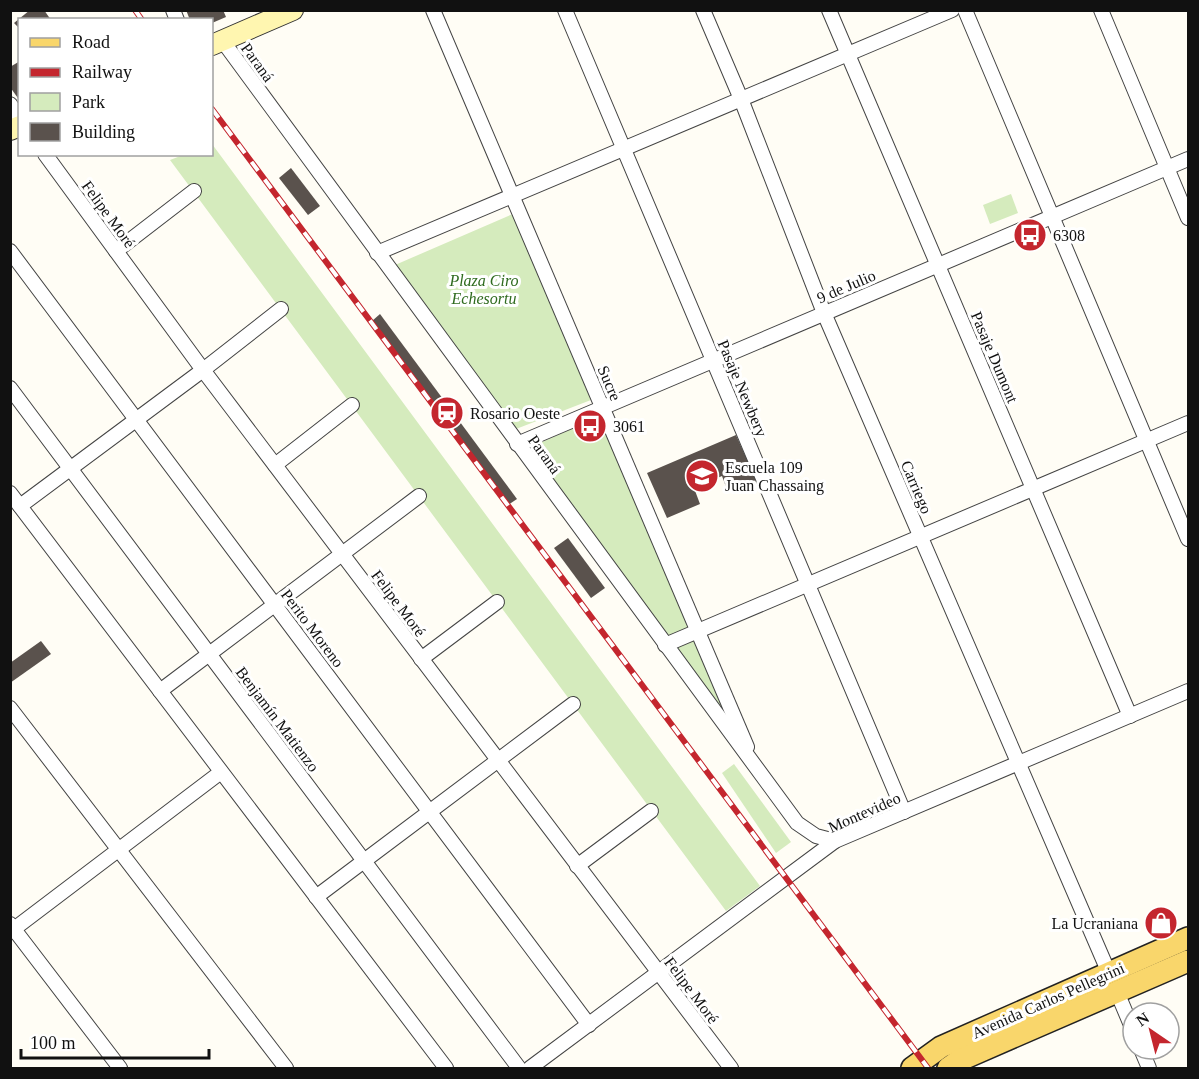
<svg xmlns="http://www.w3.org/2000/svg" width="1199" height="1079" viewBox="0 0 1199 1079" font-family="'Times New Roman',serif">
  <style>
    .green { fill: #d5ebbd }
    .building { fill: #5a524d }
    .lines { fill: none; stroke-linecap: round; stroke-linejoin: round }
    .street-casing { stroke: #444; stroke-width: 16 }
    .secondary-casing { stroke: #333; stroke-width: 22 }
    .primary-casing { stroke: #222; stroke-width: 24 }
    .street { stroke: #fff; stroke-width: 14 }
    .secondary { stroke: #fff6b0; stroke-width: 20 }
    .primary { stroke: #f9d66b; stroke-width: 21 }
    .rail-casing { stroke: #c4262e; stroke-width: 6 }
    .rail { stroke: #fff; stroke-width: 4; stroke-dasharray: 11; stroke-linecap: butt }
    .labels { text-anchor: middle; stroke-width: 6; stroke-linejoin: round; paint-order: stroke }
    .street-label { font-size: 16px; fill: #111; stroke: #fff }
    .poi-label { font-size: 16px; fill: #111; stroke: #fff; text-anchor: start }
    .park-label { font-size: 16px; font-style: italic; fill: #2f6b1f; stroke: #fff }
  </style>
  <rect width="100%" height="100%" fill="#fffdf5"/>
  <g class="green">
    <polygon points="212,144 760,886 726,911 170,160 183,155 212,154"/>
    <polygon points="1011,194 1018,213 990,224 983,205"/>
    <polygon points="515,213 591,400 516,429 395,265"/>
    <polygon points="601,416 693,627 665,639 526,449"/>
    <polygon points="695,638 738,737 673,648"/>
    <polygon points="734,764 791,842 776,853 722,773"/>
  </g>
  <g class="building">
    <polygon points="30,10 44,10 51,20 20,20 20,29 14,23"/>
    <polygon points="186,10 223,10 226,17 212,23 212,20 190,20"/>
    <polygon points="20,61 20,101 10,87 10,67"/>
    <polygon points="291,168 320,206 308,215 279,178"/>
    <polygon points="380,314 517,499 508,505 372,321"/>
    <polygon points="736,435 756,480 728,492 722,476 694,488 700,504 667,518 647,473"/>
    <polygon points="568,538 605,588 591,598 554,548"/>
    <polygon points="41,641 51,654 10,683 10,663"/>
  </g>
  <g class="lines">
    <g class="street-casing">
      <g id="street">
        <polyline points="173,10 177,20"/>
        <polyline points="433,10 747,747"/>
        <polyline points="565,10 904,812"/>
        <polyline points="703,10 741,99 824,313 1109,973"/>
        <polyline points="829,10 1130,716"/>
        <polyline points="965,10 1188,539"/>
        <polyline points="1101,10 1188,218"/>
        <polyline points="222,40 797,823 816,836 835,841"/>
        <polyline points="10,104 20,119"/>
        <polyline points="45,154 203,370 731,1068"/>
        <polyline points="10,251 589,1025"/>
        <polyline points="116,251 194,191"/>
        <polyline points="377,253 952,10"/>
        <polyline points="10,388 519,1068"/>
        <polyline points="517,444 1188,159"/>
        <polyline points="275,465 352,405"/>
        <polyline points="10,493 446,1068"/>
        <polyline points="20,506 203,370 281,309"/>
        <polyline points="665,645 1188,423"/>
        <polyline points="421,659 497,602"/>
        <polyline points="160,691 419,496"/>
        <polyline points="10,708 286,1068"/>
        <polyline points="577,866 651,811"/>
        <polyline points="316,897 573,704"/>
        <polyline points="10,924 120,1068"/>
        <polyline points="10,932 221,772"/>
        <polyline points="1117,992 1133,1030"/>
        <polyline points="1141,1049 1149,1068"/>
        <polyline points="530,1068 835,841 1188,691"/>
      </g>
    </g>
    <g class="secondary-casing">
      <g id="secondary">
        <polyline points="212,45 293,10"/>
        <polyline points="10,130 20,126"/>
      </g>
    </g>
    <g class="primary-casing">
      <g id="primary">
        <polyline points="912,1068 941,1047 1188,938"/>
        <polyline points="948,1068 958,1061 1188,961"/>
      </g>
    </g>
    <use href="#street" class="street"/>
    <use href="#secondary" class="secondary"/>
    <use href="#primary" class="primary"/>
    <g class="rail-casing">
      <g id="rail">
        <polyline points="135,10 142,20"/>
        <polyline points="212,109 928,1068"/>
      </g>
    </g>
    <use href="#rail" class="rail"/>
  </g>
  <defs>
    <g id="bus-disc" transform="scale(1.725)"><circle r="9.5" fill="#c4262e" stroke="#fff"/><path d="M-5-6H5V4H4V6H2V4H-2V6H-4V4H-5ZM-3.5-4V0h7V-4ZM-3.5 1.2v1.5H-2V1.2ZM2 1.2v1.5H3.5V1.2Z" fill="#fff"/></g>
    <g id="station-disc" transform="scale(1.725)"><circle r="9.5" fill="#c4262e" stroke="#fff"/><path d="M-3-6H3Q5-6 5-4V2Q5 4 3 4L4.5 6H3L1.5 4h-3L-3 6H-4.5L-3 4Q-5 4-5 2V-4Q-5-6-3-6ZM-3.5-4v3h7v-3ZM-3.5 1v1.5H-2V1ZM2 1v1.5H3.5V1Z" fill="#fff"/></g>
    <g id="school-disc" transform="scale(1.725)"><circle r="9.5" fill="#c4262e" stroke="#fff"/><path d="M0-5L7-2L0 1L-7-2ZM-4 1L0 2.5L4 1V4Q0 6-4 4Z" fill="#fff"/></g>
    <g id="shop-disc" transform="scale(1.725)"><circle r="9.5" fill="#c4262e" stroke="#fff"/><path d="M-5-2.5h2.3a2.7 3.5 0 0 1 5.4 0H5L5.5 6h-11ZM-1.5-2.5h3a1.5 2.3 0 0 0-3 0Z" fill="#fff"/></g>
  </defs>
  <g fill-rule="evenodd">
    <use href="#bus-disc" x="1030" y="235"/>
    <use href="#station-disc" x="447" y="413"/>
    <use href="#bus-disc" x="590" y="426"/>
    <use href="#school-disc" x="702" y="476"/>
    <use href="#shop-disc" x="1161" y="923"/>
  </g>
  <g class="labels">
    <g class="street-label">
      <text transform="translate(258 62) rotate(54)" y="6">Paraná</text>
      <text transform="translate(109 214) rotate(54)" y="6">Felipe Moré</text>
      <text transform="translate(846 286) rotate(-23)" y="6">9 de Julio</text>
      <text transform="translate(995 357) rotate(67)" y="6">Pasaje Dumont</text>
      <text transform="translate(610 383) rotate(67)" y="6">Sucre</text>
      <text transform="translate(743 388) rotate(67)" y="6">Pasaje Newbery</text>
      <text transform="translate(545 454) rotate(54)" y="6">Paraná</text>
      <text transform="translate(917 487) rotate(67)" y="6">Carriego</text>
      <text transform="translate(399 603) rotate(53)" y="6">Felipe Moré</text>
      <text transform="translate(313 628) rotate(53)" y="6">Perito Moreno</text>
      <text transform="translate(278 719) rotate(53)" y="6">Benjamín Matienzo</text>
      <text transform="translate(864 812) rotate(-24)" y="6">Montevideo</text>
      <text transform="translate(692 990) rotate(53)" y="6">Felipe Moré</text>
      <text transform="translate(1048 1000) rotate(-24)" y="6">Avenida Carlos Pellegrini</text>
    </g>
    <g class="poi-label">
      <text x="1053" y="241">6308</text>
      <text x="470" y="419">Rosario Oeste</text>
      <text x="613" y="432">3061</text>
      <text x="725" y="473">Escuela 109<tspan x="725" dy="18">Juan Chassaing</tspan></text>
      <text x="1138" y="929" text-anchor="end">La Ucraniana</text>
    </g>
    <g class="park-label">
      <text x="484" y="286">Plaza Ciro<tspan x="484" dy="18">Echesortu</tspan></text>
    </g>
  </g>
  <rect width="1199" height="1079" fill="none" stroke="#111111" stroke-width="24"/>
  <rect x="18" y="18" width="195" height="138" fill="#ffffff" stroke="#a0a0a0" stroke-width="1.5"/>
  <rect x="30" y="38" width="30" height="9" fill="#f9d66b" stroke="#a0a0a0" stroke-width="1.5"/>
  <text x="72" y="48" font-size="18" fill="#111111">Road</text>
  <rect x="30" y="68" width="30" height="9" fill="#c4262e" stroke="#a0a0a0" stroke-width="1.5"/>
  <text x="72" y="78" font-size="18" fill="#111111">Railway</text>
  <rect x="30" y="93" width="30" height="18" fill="#d5ebbd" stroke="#a0a0a0" stroke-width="1.5"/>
  <text x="72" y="108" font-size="18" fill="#111111">Park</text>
  <rect x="30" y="123" width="30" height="18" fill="#5a524d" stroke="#a0a0a0" stroke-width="1.5"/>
  <text x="72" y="138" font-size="18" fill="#111111">Building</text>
  <g transform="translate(1151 1031) rotate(325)"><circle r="28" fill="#ffffff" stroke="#a0a0a0" stroke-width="1.5"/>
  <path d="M0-4.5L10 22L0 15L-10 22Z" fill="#c4262e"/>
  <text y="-9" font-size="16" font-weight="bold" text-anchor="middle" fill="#111111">N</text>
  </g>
  <path d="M21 1049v9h188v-9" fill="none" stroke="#111111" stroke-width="3"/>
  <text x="30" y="1049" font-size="18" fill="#111111" stroke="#ffffff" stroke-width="4.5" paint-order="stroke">100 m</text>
</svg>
